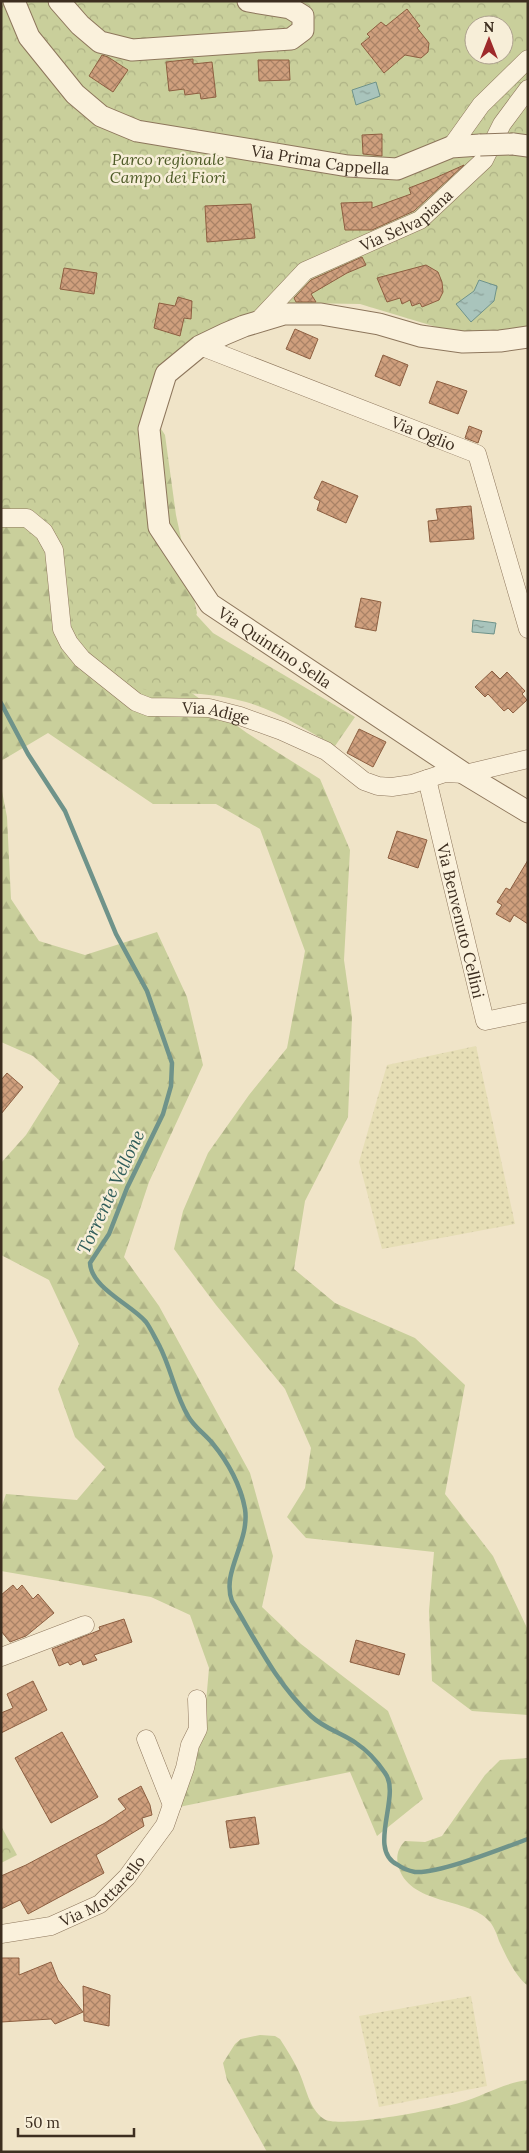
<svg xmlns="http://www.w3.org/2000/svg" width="529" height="2153" viewBox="0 0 529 2153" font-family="Lora,serif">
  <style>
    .farmland { fill: url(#farmland-dots) }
    .forest { fill: url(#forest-firs) }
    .park { fill: url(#park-crowns); fill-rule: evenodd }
    .water { fill: url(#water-ripples); stroke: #6f938a }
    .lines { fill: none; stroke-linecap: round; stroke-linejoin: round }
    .stream { stroke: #6f938a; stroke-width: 4.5 }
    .building { fill: url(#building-cross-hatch); stroke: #8d5f41 }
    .minor-casing { stroke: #8d765c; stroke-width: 19 }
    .tertiary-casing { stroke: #8d765c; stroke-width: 23 }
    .minor { stroke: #faf1dc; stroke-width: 18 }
    .tertiary { stroke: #faf1dc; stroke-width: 21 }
    .tertiary-bridge-casing { stroke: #8d765c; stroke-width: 23; stroke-linecap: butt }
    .tertiary-bridge { stroke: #faf1dc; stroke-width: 21 }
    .labels { text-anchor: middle; stroke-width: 5; stroke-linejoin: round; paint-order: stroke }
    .street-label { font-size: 16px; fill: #3d2e20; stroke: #f7eed8 }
    .park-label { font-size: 16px; font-style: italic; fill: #4d5a26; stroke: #f7eed8 }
    .water-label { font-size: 18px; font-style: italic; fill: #2f5d5a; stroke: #f7eed8 }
  </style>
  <defs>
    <pattern id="farmland-dots" width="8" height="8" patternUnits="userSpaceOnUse" patternTransform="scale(1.25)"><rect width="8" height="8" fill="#e6deb5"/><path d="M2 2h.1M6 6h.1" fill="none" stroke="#c6bf9b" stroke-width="1.8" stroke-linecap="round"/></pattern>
    <pattern id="forest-firs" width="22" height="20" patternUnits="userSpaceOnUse" patternTransform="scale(1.25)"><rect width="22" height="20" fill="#c9cf9b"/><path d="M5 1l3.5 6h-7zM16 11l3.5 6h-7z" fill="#aeb285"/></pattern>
    <pattern id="park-crowns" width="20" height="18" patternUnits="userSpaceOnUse" patternTransform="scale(1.25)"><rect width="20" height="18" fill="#c9cf9b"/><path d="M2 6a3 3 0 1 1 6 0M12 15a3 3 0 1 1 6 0" fill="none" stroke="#aeb285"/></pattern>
    <pattern id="water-ripples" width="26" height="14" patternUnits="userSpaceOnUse" patternTransform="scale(1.25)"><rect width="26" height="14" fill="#a9c4bc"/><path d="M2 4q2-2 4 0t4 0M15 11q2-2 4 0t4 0" fill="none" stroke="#8ba098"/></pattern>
    <pattern id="building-cross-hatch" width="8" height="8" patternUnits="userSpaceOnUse" patternTransform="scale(1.25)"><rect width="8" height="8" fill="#cf9f7d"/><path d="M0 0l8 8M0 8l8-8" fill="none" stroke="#a98266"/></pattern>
  </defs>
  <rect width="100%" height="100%" fill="#f0e4c8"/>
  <g class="farmland">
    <polygon points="476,1046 515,1224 382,1249 359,1162 387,1065"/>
    <polygon points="471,1996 487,2086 379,2107 359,2016"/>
  </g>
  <g class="forest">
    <polygon points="1,327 123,369 165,435 176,515 197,613 171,678 247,733 320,779 350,850 344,960 352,1017 348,1117 305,1201 294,1269 335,1303 415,1338 465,1385 445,1494 493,1556 528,1630 528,1715 472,1711 432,1681 429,1611 434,1552 306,1538 287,1517 305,1488 311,1448 285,1389 216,1305 174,1249 183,1211 208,1153 249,1095 287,1048 305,951 260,829 216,804 153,804 48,733 1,761"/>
    <polygon points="1,786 7,817 11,899 39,941 85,955 157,932 187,997 203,1065 149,1182 124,1257 159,1306 250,1473 273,1556 262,1607 301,1644 388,1711 423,1799 377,1836 350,1772 174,1808 203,1737 209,1668 190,1615 151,1597 1,1571 1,1508 6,1494 77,1500 105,1467 75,1437 58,1389 79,1344 49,1280 1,1255 1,1163 26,1135 60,1081 33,1056 1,1042"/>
    <path d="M528 1758V1986C515 1976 506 1956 499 1941 497 1935 494 1926 489 1921 469 1897 408 1906 398 1865 396 1856 398 1848 405 1841L425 1842 442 1836 485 1775 500 1760Z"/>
    <path d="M260 2035 275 2036 280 2039C287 2050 294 2061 299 2072 306 2087 309 2109 324 2119 339 2129 439 2109 459 2103 483 2096 503 2083 528 2080V2152H267L227 2080 223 2063 235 2044 241 2039Z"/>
  </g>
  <g class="park">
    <path d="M1 1H528V333L453 332 360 304 300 303 246 316 208 332 140 427 138 452 140 488 147 531 161 566 177 594 213 633 355 717 335 746C306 730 278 711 246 702 234 699 221 696 209 695 189 692 155 695 137 687 120 679 102 663 89 650 51 612 89 541 34 511 25 505 12 503 1 506ZM474 25H504V55H474Z"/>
    <polygon points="1,1826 17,1855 1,1863"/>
  </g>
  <g class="water">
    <polygon points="376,82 380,96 356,105 352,90"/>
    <polygon points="479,280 497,286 494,301 471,322 456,304 474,291"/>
    <polygon points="473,620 496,623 494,634 472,632"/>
  </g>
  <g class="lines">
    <path class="stream" d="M1 703 28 754 65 811 116 934 147 991 172 1063 171 1086 163 1114 127 1188 109 1234 90 1263C91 1288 132 1305 146 1322 151 1329 155 1338 159 1345 171 1368 175 1394 188 1416 194 1427 206 1435 213 1444 228 1462 241 1486 245 1509 250 1542 221 1572 232 1601 256 1641 276 1683 311 1716 325 1729 342 1733 356 1743 368 1751 377 1761 385 1773 402 1795 366 1850 398 1865 402 1868 410 1871 415 1872 439 1874 503 1848 528 1839"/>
  </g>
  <g class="building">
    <polygon points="407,9 420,26 417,28 429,43 428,52 421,58 405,55 384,73 361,44 370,37 367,34 381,22 386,26"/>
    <polygon points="102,55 108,57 128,70 113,92 89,76"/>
    <polygon points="193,59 193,64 212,62 216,97 201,99 200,93 185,95 184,89 169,91 166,62"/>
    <polygon points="258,60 289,60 290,80 259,81"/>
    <polygon points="382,134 382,156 363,154 362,135"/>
    <polygon points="464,165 414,211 372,230 345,230 341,203 372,202 372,208 411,194 409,188 435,178"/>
    <polygon points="251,204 255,238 207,242 205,206"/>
    <polygon points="362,257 366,265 347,273 311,294 316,302 296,302 294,298 311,280"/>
    <polygon points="426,265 438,272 442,282 443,292 439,300 422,307 420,303 412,306 410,300 402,304 400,298 387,302 377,278"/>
    <polygon points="64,268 97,273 94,294 60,289"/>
    <polygon points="178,297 192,301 191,319 184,318 180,336 154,328 159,303 175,306"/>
    <polygon points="295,329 318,339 310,359 286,349"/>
    <polygon points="383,355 408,365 400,386 375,376"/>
    <polygon points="437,381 467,391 458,414 429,403"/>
    <polygon points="469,426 482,431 478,443 465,438"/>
    <polygon points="322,481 358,496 346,523 317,510 320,501 314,498"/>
    <polygon points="471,506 474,539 430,542 428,521 438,520 436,509"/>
    <polygon points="361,598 381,602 376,631 355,627"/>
    <polygon points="492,671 500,679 507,672 525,691 522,694 527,700 513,713 508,708 504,711 488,694 485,697 475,687"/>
    <polygon points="359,729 386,742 373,767 347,753"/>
    <polygon points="397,831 427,840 418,868 388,858"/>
    <polygon points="528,860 528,924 514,915 510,922 496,914 502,905 497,902 506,888 510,890"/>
    <polygon points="7,1073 23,1087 1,1114 1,1080"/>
    <polygon points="13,1585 17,1590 22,1585 33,1599 38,1594 54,1613 26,1636 10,1642 1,1631 1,1595"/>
    <polygon points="124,1619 132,1642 94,1655 97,1660 83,1665 81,1660 70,1665 68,1662 59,1666 52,1649 100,1630 99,1627"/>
    <polygon points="356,1640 405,1654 399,1675 350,1662"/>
    <polygon points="33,1681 47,1710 1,1733 1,1713 13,1708 7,1694"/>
    <polygon points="62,1732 98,1797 51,1823 15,1758"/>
    <polygon points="141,1786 150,1805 152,1815 142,1818 144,1826 96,1855 104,1873 28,1914 20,1900 1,1909 1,1876 26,1865 105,1823 126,1809 118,1799"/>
    <polygon points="255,1817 259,1844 230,1848 226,1821"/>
    <polygon points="1,1958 19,1958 19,1975 51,1962 58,1980 83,2012 55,2024 51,2019 1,2022"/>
    <polygon points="83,1986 110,1995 109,2026 84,2021"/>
  </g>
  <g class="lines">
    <g class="minor-casing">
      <g id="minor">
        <polyline points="451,147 481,105 528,59"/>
        <path id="s1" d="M257 322 305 271 420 220 484 160 502 124 528 89"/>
        <path id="s2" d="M200 346 477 454 528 629"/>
        <path id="s3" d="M1 518H27L44 532 54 550 62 629 69 643 82 659 136 702 149 707 209 708 240 716 282 731 326 751 364 781 378 786 392 787 412 784 445 773 465 774 528 759"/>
        <path id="s4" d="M427 779 485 1021 528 1012"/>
        <polyline points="1,1657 85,1625"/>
        <polyline points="146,1739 172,1805"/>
        <path id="s5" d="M1 1934 51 1926 100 1904 127 1877 165 1825 185 1768 190 1745 198 1729 197 1699"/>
      </g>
    </g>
    <g class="tertiary-casing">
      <g id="tertiary">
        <path id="s6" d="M14 1 29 37 75 94 101 116 137 131 348 166 397 169 451 147 480 145"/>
        <polyline points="59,1 80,25 100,42 132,50 291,39 303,30 303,16 290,8 248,1"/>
        <polyline points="513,144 528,146"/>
        <path id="s7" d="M528 337 500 341 463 342 420 336 379 324 321 314H284L244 326 225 334 200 346 166 374 149 429 159 527 210 604 465 774 528 812"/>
      </g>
    </g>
    <use href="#minor" class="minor"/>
    <use href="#tertiary" class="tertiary"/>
    <g class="tertiary-bridge-casing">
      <polyline id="tertiary-bridge" points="480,145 513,144"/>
    </g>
    <use href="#tertiary-bridge" class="tertiary-bridge"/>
  </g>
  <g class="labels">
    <g class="street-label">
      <text dy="6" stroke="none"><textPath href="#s6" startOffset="371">Via Prima Cappella</textPath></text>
      <text dy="6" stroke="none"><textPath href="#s1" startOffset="184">Via Selvapiana</textPath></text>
      <text dy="6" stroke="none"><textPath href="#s2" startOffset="240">Via Oglio</textPath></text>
      <text dy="6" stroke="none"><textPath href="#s7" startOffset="708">Via Quintino Sella</textPath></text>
      <text dy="6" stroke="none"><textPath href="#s3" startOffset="335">Via Adige</textPath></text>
      <text dy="6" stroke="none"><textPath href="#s4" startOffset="146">Via Benvenuto Cellini</textPath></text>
      <text dy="6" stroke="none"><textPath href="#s5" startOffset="114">Via Mottarello</textPath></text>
    </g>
    <g class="park-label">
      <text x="168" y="165">Parco regionale<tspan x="168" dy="18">Campo dei Fiori</tspan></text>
    </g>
    <g class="water-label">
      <text transform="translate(111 1192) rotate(-65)" y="6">Torrente Vellone</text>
    </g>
  </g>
  <rect width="529" height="2153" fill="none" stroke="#3d2e20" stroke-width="5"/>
  <g transform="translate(489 40)"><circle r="24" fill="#f7eed8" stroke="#ada18e"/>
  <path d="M0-4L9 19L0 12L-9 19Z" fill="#9e2a2b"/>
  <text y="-8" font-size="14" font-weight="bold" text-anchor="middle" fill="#3d2e20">N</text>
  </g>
  <path d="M18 2128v8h116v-8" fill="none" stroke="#3d2e20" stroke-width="2.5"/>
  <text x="25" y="2128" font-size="15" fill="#3d2e20" stroke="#f7eed8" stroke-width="4" paint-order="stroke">50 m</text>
</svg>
